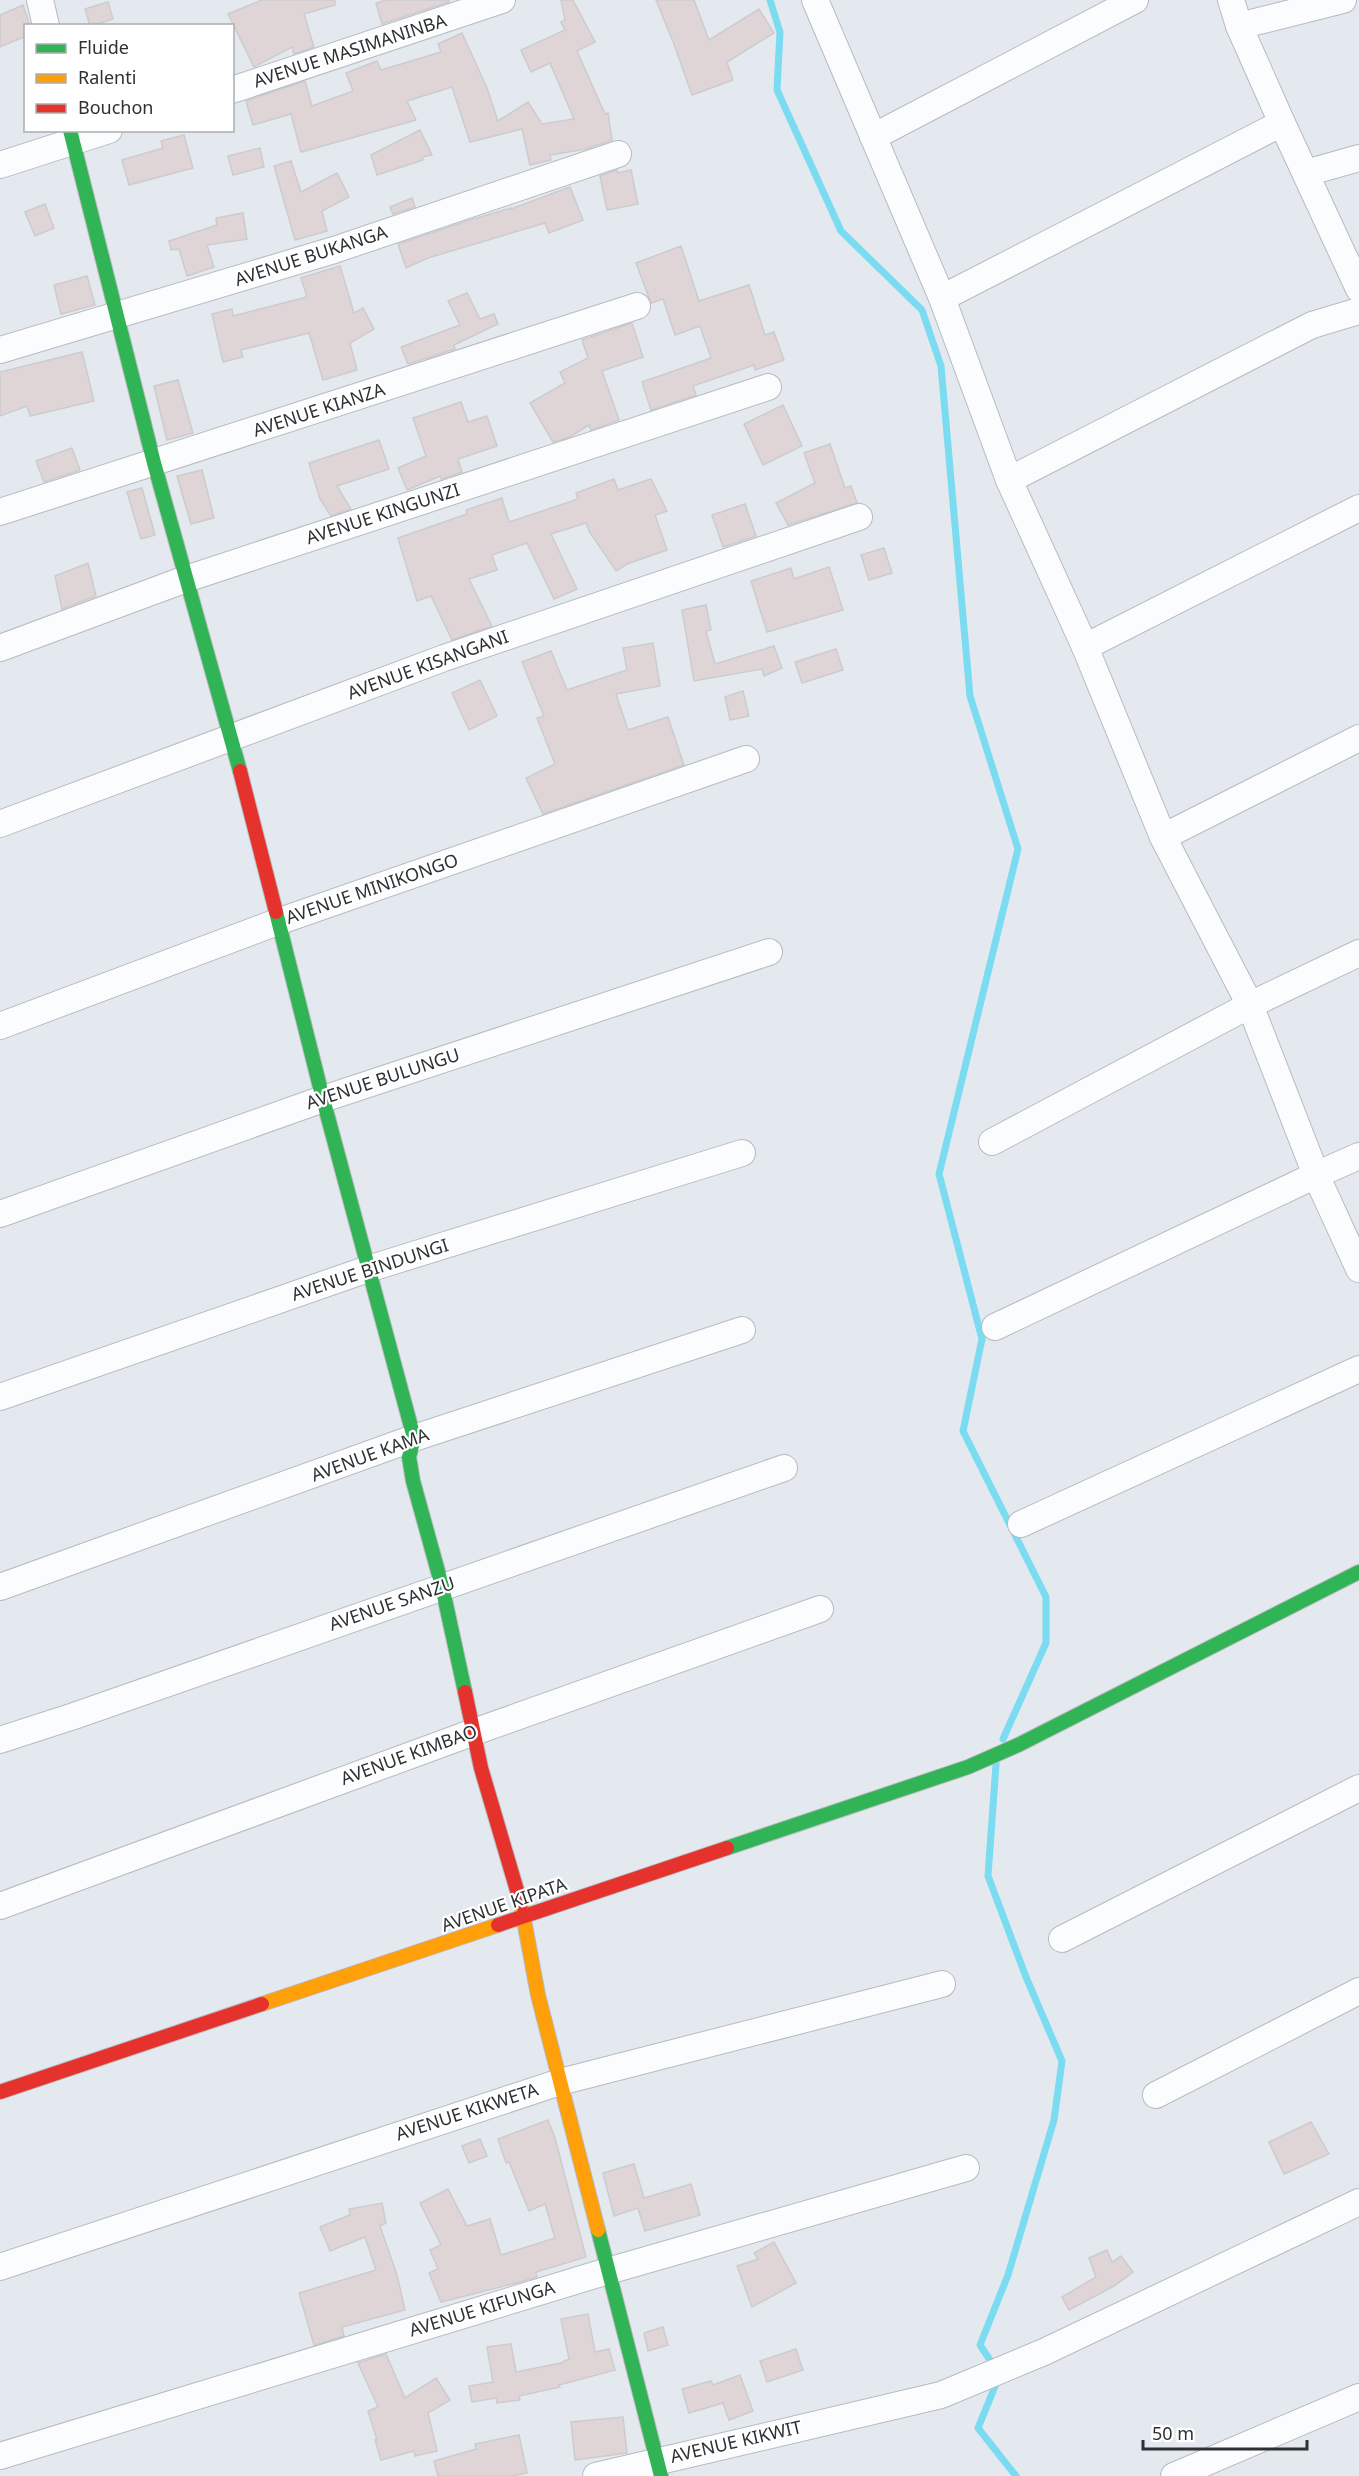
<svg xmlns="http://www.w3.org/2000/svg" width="1359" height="2476" viewBox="0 0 1359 2476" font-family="'Noto Sans',sans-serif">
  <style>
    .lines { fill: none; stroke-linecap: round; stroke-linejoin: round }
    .stream { stroke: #7adbf1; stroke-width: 7 }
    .building { fill: #dfd5d7; stroke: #cccbce; stroke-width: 1.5 }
    .street-casing { stroke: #b7bbbf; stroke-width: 28 }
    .fast-casing { stroke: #b7bbbf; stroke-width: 16 }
    .slow-casing { stroke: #b7bbbf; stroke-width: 16 }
    .jam-casing { stroke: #b7bbbf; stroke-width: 16 }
    .street { stroke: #fbfcfd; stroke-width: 26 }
    .fast { stroke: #30b455; stroke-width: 14 }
    .slow { stroke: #ff9f0a; stroke-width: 14 }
    .jam { stroke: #e5322d; stroke-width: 14 }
    .labels { text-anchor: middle; stroke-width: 4.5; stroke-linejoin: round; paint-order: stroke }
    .street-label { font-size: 18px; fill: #2d3134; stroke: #fff }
  </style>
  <rect width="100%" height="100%" fill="#e4e9ef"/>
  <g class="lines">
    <g class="stream">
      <polyline points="770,0 780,32 777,90 841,231 922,310 941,366 970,696 1018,849 939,1174 982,1339 963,1431 1046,1597 1046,1643 1003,1739"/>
      <polyline points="994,2366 980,2345 1008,2275 1054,2120 1062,2061 1026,1977 988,1876 996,1764"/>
      <polyline points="998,2379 978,2428 1016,2476"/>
    </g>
  </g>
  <g class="building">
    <polygon points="262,0 335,0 335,5 304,14 314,47 294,54 292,47 254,67 228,14"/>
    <polygon points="386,0 449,0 449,2 382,24 376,3"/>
    <polygon points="561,0 573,0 595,42 577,51 605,114 608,113 612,140 586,149 550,155 551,160 530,165 522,129 470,142 452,87 407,101 416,120 301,152 291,114 253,125 246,101 305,81 312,106 353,91 346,73 377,61 381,70 441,52 438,44 462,33 487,88 498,121 528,102 542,124 574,119 550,63 531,72 521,50 565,30 561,22 565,20"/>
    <polygon points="656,0 694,0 709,40 759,9 774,33 727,62 733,80 692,95 674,44"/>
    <polygon points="108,2 113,19 90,26 85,9"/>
    <polygon points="23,5 30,26 26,26 26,36 0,47 0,15"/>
    <polygon points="420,130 432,155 422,157 423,160 377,175 371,155"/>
    <polygon points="184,135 193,168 129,185 122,160 163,148 161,141"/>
    <polygon points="260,148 264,167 233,175 228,156"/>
    <polygon points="291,161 301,192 337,173 349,197 322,211 327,231 295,240 274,166"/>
    <polygon points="617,170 618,173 631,170 638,204 607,210 600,176"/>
    <polygon points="570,187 583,220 549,233 545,223 428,258 406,268 398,244 470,220 511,208 511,209"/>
    <polygon points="412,198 415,207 393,214 390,207"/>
    <polygon points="45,204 54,228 35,236 25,212"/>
    <polygon points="243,213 247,239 207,245 214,267 187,276 179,249 171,250 169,241 217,225 216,218"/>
    <polygon points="681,246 699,301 749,285 765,335 774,332 784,360 755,370 754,365 693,386 696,395 651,410 642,382 711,358 700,326 675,335 663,299 651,303 636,263"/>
    <polygon points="340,266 354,313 363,308 374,329 350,343 357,370 323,380 309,333 241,350 243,357 223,362 212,314 232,309 233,316 307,297 301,278"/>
    <polygon points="87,276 95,305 61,314 54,285"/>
    <polygon points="467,293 480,319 494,314 498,324 454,345 455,349 408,364 401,347 460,325 448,301"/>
    <polygon points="632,323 643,357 602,371 619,420 591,430 589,425 570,437 553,442 530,403 565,383 560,372 588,358 582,340"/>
    <polygon points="82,352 94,401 30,416 27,406 0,416 0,372"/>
    <polygon points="178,380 193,433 167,440 154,386"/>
    <polygon points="461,402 468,422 487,416 497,446 458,459 462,472 441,479 440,476 407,490 398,468 426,456 413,418"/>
    <polygon points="783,405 802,446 763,465 744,424"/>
    <polygon points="379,440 389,469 337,486 351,509 331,516 320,499 309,463"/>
    <polygon points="830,444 845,488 851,486 857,503 788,525 776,503 815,483 804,453"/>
    <polygon points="72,448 80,470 44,482 36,461"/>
    <polygon points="202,470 214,518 191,524 177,476"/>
    <polygon points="614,479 618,490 651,479 667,511 655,515 667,550 627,564 616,571 589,531 586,523 551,534 577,589 554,599 527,543 492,555 497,570 469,579 492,626 452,640 431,596 417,601 398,538 467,514 466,510 502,498 509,522 578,499 576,493"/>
    <polygon points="142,488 155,535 141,539 127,492"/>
    <polygon points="745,504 756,536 723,547 712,515"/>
    <polygon points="884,548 892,573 869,580 861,555"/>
    <polygon points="88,563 96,596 62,609 55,576"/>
    <polygon points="829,567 843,610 767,632 751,581 791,568 794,579"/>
    <polygon points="706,605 711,630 706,631 715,664 774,646 782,668 764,676 762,669 694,681 682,610"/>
    <polygon points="653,643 660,686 616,694 628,730 668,717 684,765 543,814 526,778 555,764 537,718 544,716 522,662 551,651 567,690 627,670 623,648"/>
    <polygon points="836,649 843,670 802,683 795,662"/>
    <polygon points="480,680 497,716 469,730 452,693"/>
    <polygon points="743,691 749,716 730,720 725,697"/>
    <polygon points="548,2120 555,2138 586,2257 536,2272 537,2277 520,2282 441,2302 429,2273 438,2269 430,2250 441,2245 420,2203 448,2189 467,2226 490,2219 501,2255 555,2238 545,2204 529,2211 509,2162 506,2163 498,2139"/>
    <polygon points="1311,2122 1329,2154 1284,2174 1269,2142"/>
    <polygon points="480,2139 487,2156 469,2163 462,2146"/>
    <polygon points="634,2164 644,2198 691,2184 700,2215 645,2231 638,2208 614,2216 603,2173"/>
    <polygon points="382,2203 386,2223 380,2226 397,2275 405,2310 342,2327 344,2336 314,2345 299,2293 376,2270 365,2237 330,2251 320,2227 350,2215 349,2209"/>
    <polygon points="774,2242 796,2283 752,2307 737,2266 758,2259 754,2253"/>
    <polygon points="1107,2250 1112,2262 1121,2256 1133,2272 1114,2286 1069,2310 1062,2297 1096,2277 1089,2258"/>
    <polygon points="588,2314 595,2352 609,2349 615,2370 559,2385 560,2387 519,2396 520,2400 497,2403 496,2398 472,2402 469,2386 493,2382 487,2347 511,2344 516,2372 561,2363 569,2359 561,2319"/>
    <polygon points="663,2327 668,2345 648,2351 644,2333"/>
    <polygon points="796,2349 803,2370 767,2382 760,2361"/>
    <polygon points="386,2354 405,2398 436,2378 450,2400 428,2413 437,2451 415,2456 414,2451 381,2460 375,2440 377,2440 368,2411 378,2407 358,2363"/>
    <polygon points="740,2375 753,2411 729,2420 723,2403 689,2413 682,2389 711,2381 713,2385"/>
    <polygon points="623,2417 627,2453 575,2460 571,2422"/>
    <polygon points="519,2435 527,2473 512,2476 438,2476 434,2461 476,2449 475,2444"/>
  </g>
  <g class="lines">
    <g class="street-casing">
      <g id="street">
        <polyline points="40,0 46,26"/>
        <polyline points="815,0 942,298 1009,480 1085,647 1163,837 1250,1005 1316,1175 1359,1269"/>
        <polyline points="1231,0 1239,26 1282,123 1359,289"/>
        <polyline points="1239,26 1343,0"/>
        <polyline points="232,90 502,0"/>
        <polyline points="873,137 1135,0"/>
        <polyline points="0,165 109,130"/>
        <polyline points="1306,173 1359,158"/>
        <polyline points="942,298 1282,123"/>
        <polyline points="0,350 334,250 618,154"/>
        <polyline points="1009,480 1312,325 1359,311"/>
        <polyline points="0,512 637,306"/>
        <polyline points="1085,647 1359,508"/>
        <polyline points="0,648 186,579 768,387"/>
        <polyline points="0,824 444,658 859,517"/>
        <polyline points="1163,837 1359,738"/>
        <polyline points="0,1026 280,921 746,759"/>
        <polyline points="992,1142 1250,1005 1359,953"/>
        <polyline points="0,1214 323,1099 769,952"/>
        <polyline points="995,1327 1316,1175 1359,1156"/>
        <polyline points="0,1397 368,1269 742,1153"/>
        <polyline points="1021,1524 1359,1369"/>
        <polyline points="0,1587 414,1438 742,1330"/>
        <polyline points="0,1740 74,1716 784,1468"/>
        <polyline points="0,1906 474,1732 820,1609"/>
        <polyline points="1062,1939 1359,1788"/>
        <polyline points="1156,2095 1359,1991"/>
        <polyline points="0,2267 560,2082 942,1984"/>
        <polyline points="0,2456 608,2271 966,2168"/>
        <polyline points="596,2476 941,2395 1044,2352 1359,2202"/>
        <polyline points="1174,2476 1359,2397"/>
      </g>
    </g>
    <g class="fast-casing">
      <g id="fast">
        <polyline points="70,130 154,463 240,771"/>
        <polyline points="276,912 323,1099 414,1438 409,1457 413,1481 442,1586 465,1692"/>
        <polyline points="727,1848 968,1767 1018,1745 1359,1572"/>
        <polyline points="598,2230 661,2476"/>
      </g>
    </g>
    <g class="slow-casing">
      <g id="slow">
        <polyline points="521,1904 538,1995 598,2230"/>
        <polyline points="262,2004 498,1925"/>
      </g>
    </g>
    <g class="jam-casing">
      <g id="jam">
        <polyline points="240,771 276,912"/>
        <polyline points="465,1692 481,1768 521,1904"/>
        <polyline points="498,1925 727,1848"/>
        <polyline points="0,2092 262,2004"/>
      </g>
    </g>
    <use href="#street" class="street"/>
    <use href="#fast" class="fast"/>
    <use href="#slow" class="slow"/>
    <use href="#jam" class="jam"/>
  </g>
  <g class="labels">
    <g class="street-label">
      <text transform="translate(350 51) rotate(-18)" y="6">AVENUE MASIMANINBA</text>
      <text transform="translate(311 256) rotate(-18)" y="6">AVENUE BUKANGA</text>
      <text transform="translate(319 410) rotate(-18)" y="6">AVENUE KIANZA</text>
      <text transform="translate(383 514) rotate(-18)" y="6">AVENUE KINGUNZI</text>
      <text transform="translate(428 665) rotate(-20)" y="6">AVENUE KISANGANI</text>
      <text transform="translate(372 889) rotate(-19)" y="6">AVENUE MINIKONGO</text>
      <text transform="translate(383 1079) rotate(-18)" y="6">AVENUE BULUNGU</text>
      <text transform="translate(370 1270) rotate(-18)" y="6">AVENUE BINDUNGI</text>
      <text transform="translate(370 1455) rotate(-20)" y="6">AVENUE KAMA</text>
      <text transform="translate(392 1604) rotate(-19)" y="6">AVENUE SANZU</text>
      <text transform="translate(409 1755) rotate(-20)" y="6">AVENUE KIMBAO</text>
      <text transform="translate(504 1905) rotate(-19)" y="6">AVENUE KIPATA</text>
      <text transform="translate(467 2112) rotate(-18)" y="6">AVENUE KIKWETA</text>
      <text transform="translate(482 2309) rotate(-17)" y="6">AVENUE KIFUNGA</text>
      <text transform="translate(736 2442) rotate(-13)" y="6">AVENUE KIKWIT</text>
    </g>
  </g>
  <rect x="24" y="24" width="210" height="108" fill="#ffffff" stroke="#abadae" stroke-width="1.5"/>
  <rect x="36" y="44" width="30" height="9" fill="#30b455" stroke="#abadae" stroke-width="1.5"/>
  <text x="78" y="54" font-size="18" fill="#2d3134">Fluide</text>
  <rect x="36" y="74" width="30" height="9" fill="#ff9f0a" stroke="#abadae" stroke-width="1.5"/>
  <text x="78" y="84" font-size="18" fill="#2d3134">Ralenti</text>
  <rect x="36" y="104" width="30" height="9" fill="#e5322d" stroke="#abadae" stroke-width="1.5"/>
  <text x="78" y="114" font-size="18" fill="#2d3134">Bouchon</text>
  <path d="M1143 2440v9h164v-9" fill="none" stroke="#2d3134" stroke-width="3"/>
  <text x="1152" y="2440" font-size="18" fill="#2d3134" stroke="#ffffff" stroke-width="4.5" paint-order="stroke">50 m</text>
</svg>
